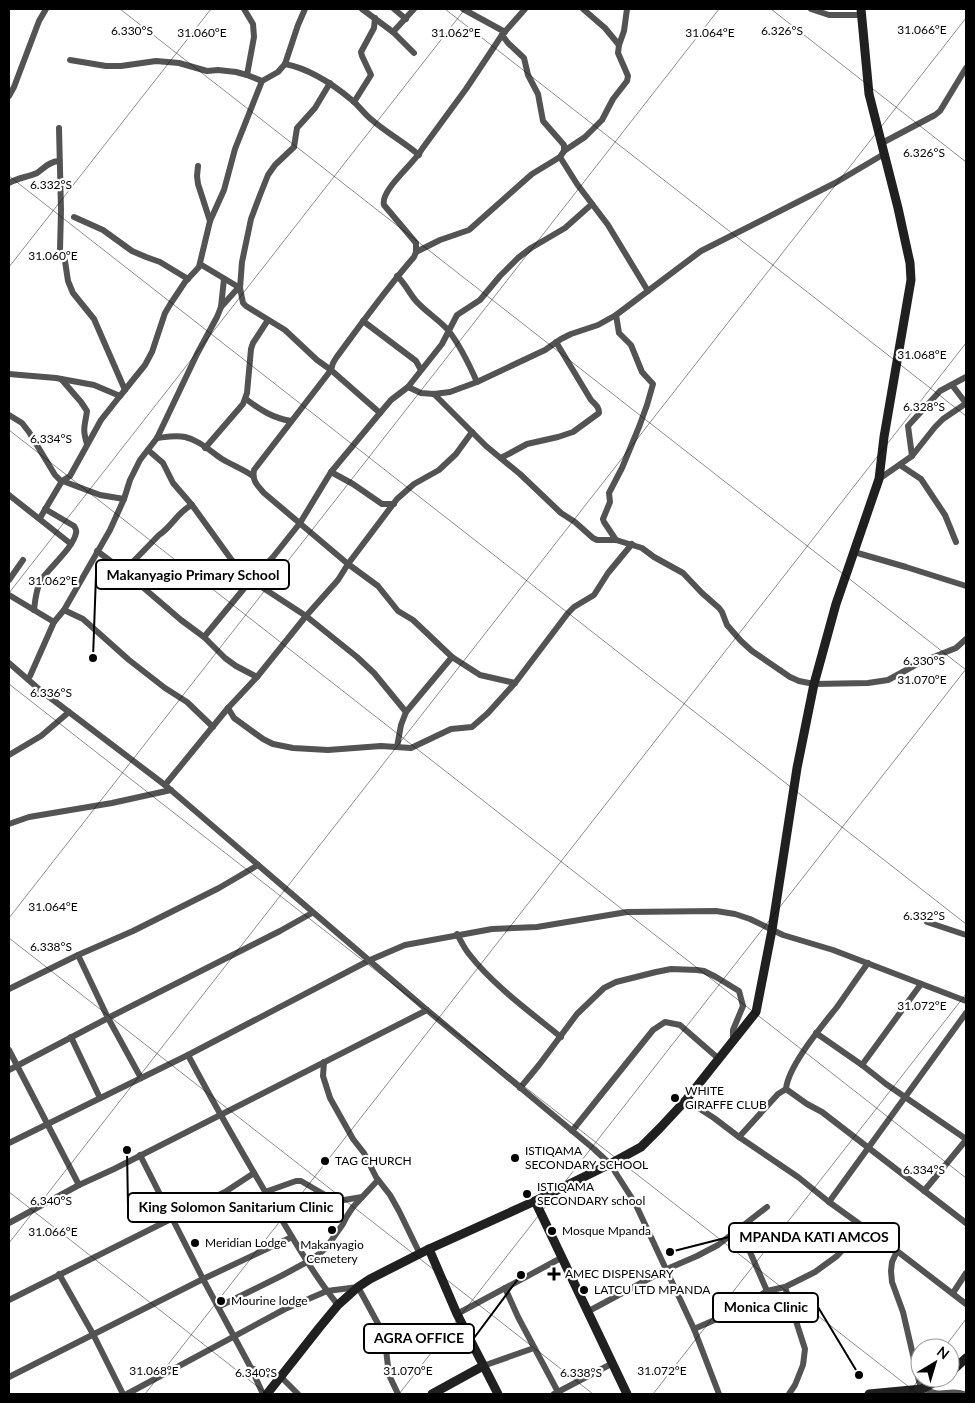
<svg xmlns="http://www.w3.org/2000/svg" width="975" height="1403" font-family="Lato,sans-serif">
<rect width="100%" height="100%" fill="#fff"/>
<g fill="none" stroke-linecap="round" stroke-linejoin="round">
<!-- street -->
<g stroke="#535353" stroke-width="6">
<path d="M244 9 253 24 254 37 247 75"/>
<path d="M362 9 393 32 414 53"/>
<path d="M394 9 406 19"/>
<path d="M463 9 505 32"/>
<path d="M583 9 605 28 619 45"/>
<path d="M811 9 829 15H862"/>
<path d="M393 32 414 9"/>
<path d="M70 60 106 66H121L156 61 179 63 207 71 218 70 236 72 247 75 262 81"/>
<path d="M285 64C311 69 334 85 353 101 360 107 365 115 372 120 387 133 404 142 419 155"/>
<path d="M330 83 315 108 297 128 294 147 275 165 268 175 260 195 251 219 242 262 240 288 243 303 246 306 285 330 317 360 331 370 380 413"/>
<path d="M9 96 14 87 39 21 46 9"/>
<path d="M354 102 371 75 362 56 361 52 374 28 375 18"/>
<path d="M59 128 61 210 60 250 65 261 68 281 73 293 94 319 125 390"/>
<path d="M882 143 935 115 940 111 966 68"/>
<path d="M564 151 585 137 602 120 613 99 627 81 628 76 618 53 619 45 624 31 627 9"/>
<path d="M560 157 577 184 608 225 648 291"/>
<path d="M198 166 197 176 198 184 210 221"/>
<path d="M9 183C17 178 28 177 37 173 44 168 50 161 59 161"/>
<path d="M74 217 103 230 132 251 146 257 160 262 188 279"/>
<path d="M416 252 440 240 469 230 532 174 560 157 564 151V145L543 121 538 94 528 75 524 58 508 43 502 35"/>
<path d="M200 264 240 288"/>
<path d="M397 276C405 283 409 293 416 301 426 312 438 319 448 330 460 345 469 364 477 382"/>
<path d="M221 307 239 287"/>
<path d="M616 315 619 333 631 345 642 372 653 384 647 405 639 427 622 468 609 493 610 502 603 519 604 522 616 540"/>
<path d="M363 321 416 361 421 370"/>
<path d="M9 374 56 378 94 385 120 396 145 365 152 352 165 313 171 303 185 282 199 267 210 221 224 190 235 149 262 81 278 72 285 64 298 25 305 9"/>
<path d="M62 380 81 402 87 411C85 426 82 428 87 444"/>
<path d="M408 387 421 393 434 394 450 392 477 382 545 350 561 339 571 334 598 325 616 315 701 251 835 183 884 154"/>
<path d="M434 394 486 446 520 474 561 513 575 522 593 538 597 540H616L642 548 654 557 683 573 702 593 719 608 722 612 727 625 741 641 752 651 790 677 799 681 814 684 868 683 888 680 921 662 956 648 966 639"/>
<path d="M246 399C260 410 273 418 291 421"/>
<path d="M9 415 22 423 29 432 55 475 60 480 100 495 124 499"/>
<path d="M157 438C166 437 176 435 185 437 199 440 210 451 222 459 232 465 243 469 253 476"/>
<path d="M205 448 243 404 247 393 251 349 253 343 268 320"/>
<path d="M148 450 163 463 173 483 192 505 231 559 251 580 306 616 357 657 374 673 406 712"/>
<path d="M912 456 908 426 940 391 966 377"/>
<path d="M501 458 527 444 558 437 573 432 599 413C599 407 596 405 591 400L556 342"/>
<path d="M900 465 921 479 945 515 956 542"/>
<path d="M331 472 353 484 382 504H394"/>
<path d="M879 479 912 456 935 427 943 419 965 404V402L952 385"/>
<path d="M9 495 71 544"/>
<path d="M40 518 62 481 70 476 101 420 120 396"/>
<path d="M97 551 124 571 181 620 204 637 225 658 236 666 257 677"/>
<path d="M854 552 906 567 966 586"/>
<path d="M124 571 159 535C172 527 178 511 192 505"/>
<path d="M9 580 23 560"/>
<path d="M9 595 54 622"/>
<path d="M34 610C35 601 36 589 41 580 50 567 73 548 76 533 77 530 76 529 74 526L45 509"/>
<path d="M64 610 83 619 129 660 165 688 187 702 213 727"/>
<path d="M204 637 251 580 273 557 300 523 331 472 380 413 391 400 408 387 442 344 457 315 480 300 500 276 518 258 531 248 565 228 592 204"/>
<path d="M9 663 40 690 165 785 427 1010 594 1149 610 1164 635 1203 694 1329 719 1394"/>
<path d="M30 676 54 622 64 610 110 530 124 499 130 480 140 460 157 438 197 354 217 317 221 307 224 279"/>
<path d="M515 683 480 675 452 657 413 620 398 611 378 586 348 564 264 493C257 485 252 481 254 470L331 370 333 363 336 358C361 324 386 289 414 257L416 252V243L384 205C380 190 415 163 422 149L466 89 502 35 525 9"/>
<path d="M228 708 234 718 263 739 273 744 293 748 328 750 381 746 411 748 451 729 472 727 488 713 515 683 568 613 574 607 594 595 608 573 632 544"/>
<path d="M397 747 401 725 406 712 452 657"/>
<path d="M9 755 41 736 69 712"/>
<path d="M165 785 228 708 257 677 306 616 338 580 348 564 397 499 414 484 439 470 456 454 472 432"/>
<path d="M9 824 29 817 112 803 171 790"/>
<path d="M927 922 966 935"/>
<path d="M457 934C461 941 464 948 469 954 493 985 530 1012 561 1037"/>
<path d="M78 955 108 1018 141 1078"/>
<path d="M868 963C857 978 847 993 837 1007 822 1026 788 1066 786 1089L807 1104 822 1112 966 1223"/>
<path d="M921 984 862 1065 886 1084 966 1139"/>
<path d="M9 989 78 955 133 931 219 888 258 865"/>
<path d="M816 1033 862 1065"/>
<path d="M71 1037 100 1098"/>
<path d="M9 1050 79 1185"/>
<path d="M188 1055C215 1106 244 1156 273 1205 294 1240 313 1274 338 1305"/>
<path d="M324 1062 323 1076 330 1098 353 1139 364 1153 376 1177 390 1195 399 1211 420 1254"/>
<path d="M9 1070 108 1018 280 931 312 913"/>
<path d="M520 1088 539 1065 577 1014 604 988 616 982 656 972 671 969 697 970 704 971 716 977 739 991 743 1006 733 1030V1041"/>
<path d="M686 1100 714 1118 739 1137 798 1177 829 1202 897 1251 966 1304"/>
<path d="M572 1131 653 1030 665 1022 680 1025 719 1059"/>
<path d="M739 1137 778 1094 786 1089"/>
<path d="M9 1143 188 1055 370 960 405 945 492 929 537 927 627 912 716 911 735 914 750 919 783 935 833 950 966 1001"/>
<path d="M140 1155 203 1279 251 1368 263 1394"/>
<path d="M924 1191 966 1140"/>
<path d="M265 1192 296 1181H301L332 1199 338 1201 362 1197"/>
<path d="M829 1202 966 1013"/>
<path d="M9 1223 79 1185 114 1169 427 1010"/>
<path d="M740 1229 767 1291"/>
<path d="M897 1251 892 1262 891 1271 892 1282 903 1312 922 1394"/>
<path d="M59 1274 93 1334 123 1394"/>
<path d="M785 1287 805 1349 803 1365 795 1385 789 1394"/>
<path d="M505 1288 518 1317 558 1392"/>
<path d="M953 1293 966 1273"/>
<path d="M9 1300 225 1192 254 1173"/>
<path d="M218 1307 281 1276 307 1262 319 1254 326 1248 343 1224 347 1216 353 1207 378 1180"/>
<path d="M587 1312 667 1269 697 1256 718 1245 767 1207"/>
<path d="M457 1314 561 1258"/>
<path d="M694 1329 735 1311 767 1291 785 1287 815 1272 837 1256 864 1227"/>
<path d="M483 1366 534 1348"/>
<path d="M251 1368 267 1374 281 1377 298 1394"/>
<path d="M9 1377 203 1279 292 1237"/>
<path d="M924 1388C939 1399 949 1389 964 1394"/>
<path d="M127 1394 285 1309 327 1291 358 1287 382 1331 385 1341 389 1375 398 1394"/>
<path d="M554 1394 613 1363"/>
</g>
<!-- secondary -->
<g stroke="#202020" stroke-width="9">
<path d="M535 1201 627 1394"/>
<path d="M429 1249 457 1314 498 1394"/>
<path d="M950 1373 966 1358"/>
<path d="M267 1394 319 1328 338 1305 358 1287 370 1279 429 1249 535 1201 610 1164 641 1147 660 1128 686 1100 756 1012 772 930 797 768 814 684 836 604 879 479 884 437 911 280 910 263 898 208 869 94 861 9"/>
<path d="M432 1394 483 1366"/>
<path d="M869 1394 922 1389 942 1378"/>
</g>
</g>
<!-- ticks -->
<path fill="none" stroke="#000" stroke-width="1" stroke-opacity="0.45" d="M120 9 966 670M445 9 966 416M771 9 966 162M9 176 966 924M9 267 211 9M9 430 966 1178M9 593 465 9M9 684 918 1394M9 918 719 9M9 938 593 1394M9 1192 267 1394M9 1243 966 18M944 1348 966 1319M145 1394 966 343M399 1394 966 669M653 1394 966 994M908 1394 920 1378"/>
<!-- markers -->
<g fill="#000" stroke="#fff" stroke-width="2">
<circle cx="675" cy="1098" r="5"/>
<circle cx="515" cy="1158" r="5"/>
<circle cx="325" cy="1161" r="5"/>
<circle cx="527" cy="1194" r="5"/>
<circle cx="332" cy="1230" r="5"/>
<circle cx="552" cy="1231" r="5"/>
<circle cx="195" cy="1243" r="5"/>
<path d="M551.5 1266.5h5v5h5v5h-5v5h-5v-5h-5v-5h5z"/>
<circle cx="584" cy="1290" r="5"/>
<circle cx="221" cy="1301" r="5"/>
</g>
<g text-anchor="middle" stroke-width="4.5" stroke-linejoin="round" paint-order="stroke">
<!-- poi labels -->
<g font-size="12" fill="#000" stroke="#fff" text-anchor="start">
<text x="685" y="1095">WHITE<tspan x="685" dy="14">GIRAFFE CLUB</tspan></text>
<text x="525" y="1155">ISTIQAMA<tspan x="525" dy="14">SECONDARY SCHOOL</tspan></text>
<text x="335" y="1165">TAG CHURCH</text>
<text x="537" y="1191">ISTIQAMA<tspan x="537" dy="14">SECONDARY school</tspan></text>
<text x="562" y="1235">Mosque Mpanda</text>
<text x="205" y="1247">Meridian Lodge</text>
<text x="332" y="1249" text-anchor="middle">Makanyagio<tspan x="332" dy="14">Cemetery</tspan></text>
<text x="565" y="1278">AMEC DISPENSARY</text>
<text x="594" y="1294">LATCU LTD MPANDA</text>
<text x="231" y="1305">Mourine lodge</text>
</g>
</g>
<g font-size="12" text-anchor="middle" fill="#000" stroke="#fff" stroke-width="4.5" stroke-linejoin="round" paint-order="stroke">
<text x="922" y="34">31.066°E</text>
<text x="132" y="35">6.330°S</text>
<text x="782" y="35">6.326°S</text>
<text x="710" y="37">31.064°E</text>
<text x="202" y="37">31.060°E</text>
<text x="456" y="37">31.062°E</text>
<text x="924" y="157">6.326°S</text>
<text x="51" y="189">6.332°S</text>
<text x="53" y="260">31.060°E</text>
<text x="922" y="359">31.068°E</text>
<text x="924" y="411">6.328°S</text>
<text x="51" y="443">6.334°S</text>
<text x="53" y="585">31.062°E</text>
<text x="924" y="665">6.330°S</text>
<text x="922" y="684">31.070°E</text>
<text x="51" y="697">6.336°S</text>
<text x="53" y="911">31.064°E</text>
<text x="924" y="920">6.332°S</text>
<text x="51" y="951">6.338°S</text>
<text x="922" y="1010">31.072°E</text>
<text x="924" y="1174">6.334°S</text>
<text x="51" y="1205">6.340°S</text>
<text x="53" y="1236">31.066°E</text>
<text x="154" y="1375">31.068°E</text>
<text x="408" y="1375">31.070°E</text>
<text x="662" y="1375">31.072°E</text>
<text x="256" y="1377">6.340°S</text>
<text x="581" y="1377">6.338°S</text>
</g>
<!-- callouts -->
<path fill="none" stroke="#000" stroke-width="2" d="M93 658L96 575M127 1150L128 1207M670 1252L729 1237M859 1375L818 1307M521 1275L474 1338"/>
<g fill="#000" stroke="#fff" stroke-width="2">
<circle cx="93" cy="658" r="5"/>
<circle cx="127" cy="1150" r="5"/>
<circle cx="670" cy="1252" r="5"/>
<circle cx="859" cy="1375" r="5"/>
<circle cx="521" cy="1275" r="5"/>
</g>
<g fill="#fff" stroke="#000" stroke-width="2">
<rect x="96" y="560" width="193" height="29" rx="5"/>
<rect x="128" y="1193" width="215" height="29" rx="5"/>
<rect x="729" y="1223" width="170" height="29" rx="5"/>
<rect x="713" y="1293" width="105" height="29" rx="5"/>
<rect x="364" y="1324" width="110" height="29" rx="5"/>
</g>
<g font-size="14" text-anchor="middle" font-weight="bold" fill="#000">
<text x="193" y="580">Makanyagio Primary School</text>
<text x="236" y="1212">King Solomon Sanitarium Clinic</text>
<text x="814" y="1242">MPANDA KATI AMCOS</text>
<text x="766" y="1312">Monica Clinic</text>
<text x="419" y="1343">AGRA OFFICE</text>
</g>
<!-- border -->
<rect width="975" height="1403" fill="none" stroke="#000000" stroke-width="20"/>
<!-- north arrow -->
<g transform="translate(935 1363) rotate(38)"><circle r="24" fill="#ffffff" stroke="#999999"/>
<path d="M0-4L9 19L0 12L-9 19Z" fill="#000000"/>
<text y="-8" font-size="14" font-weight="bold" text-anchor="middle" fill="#000000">N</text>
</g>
</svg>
